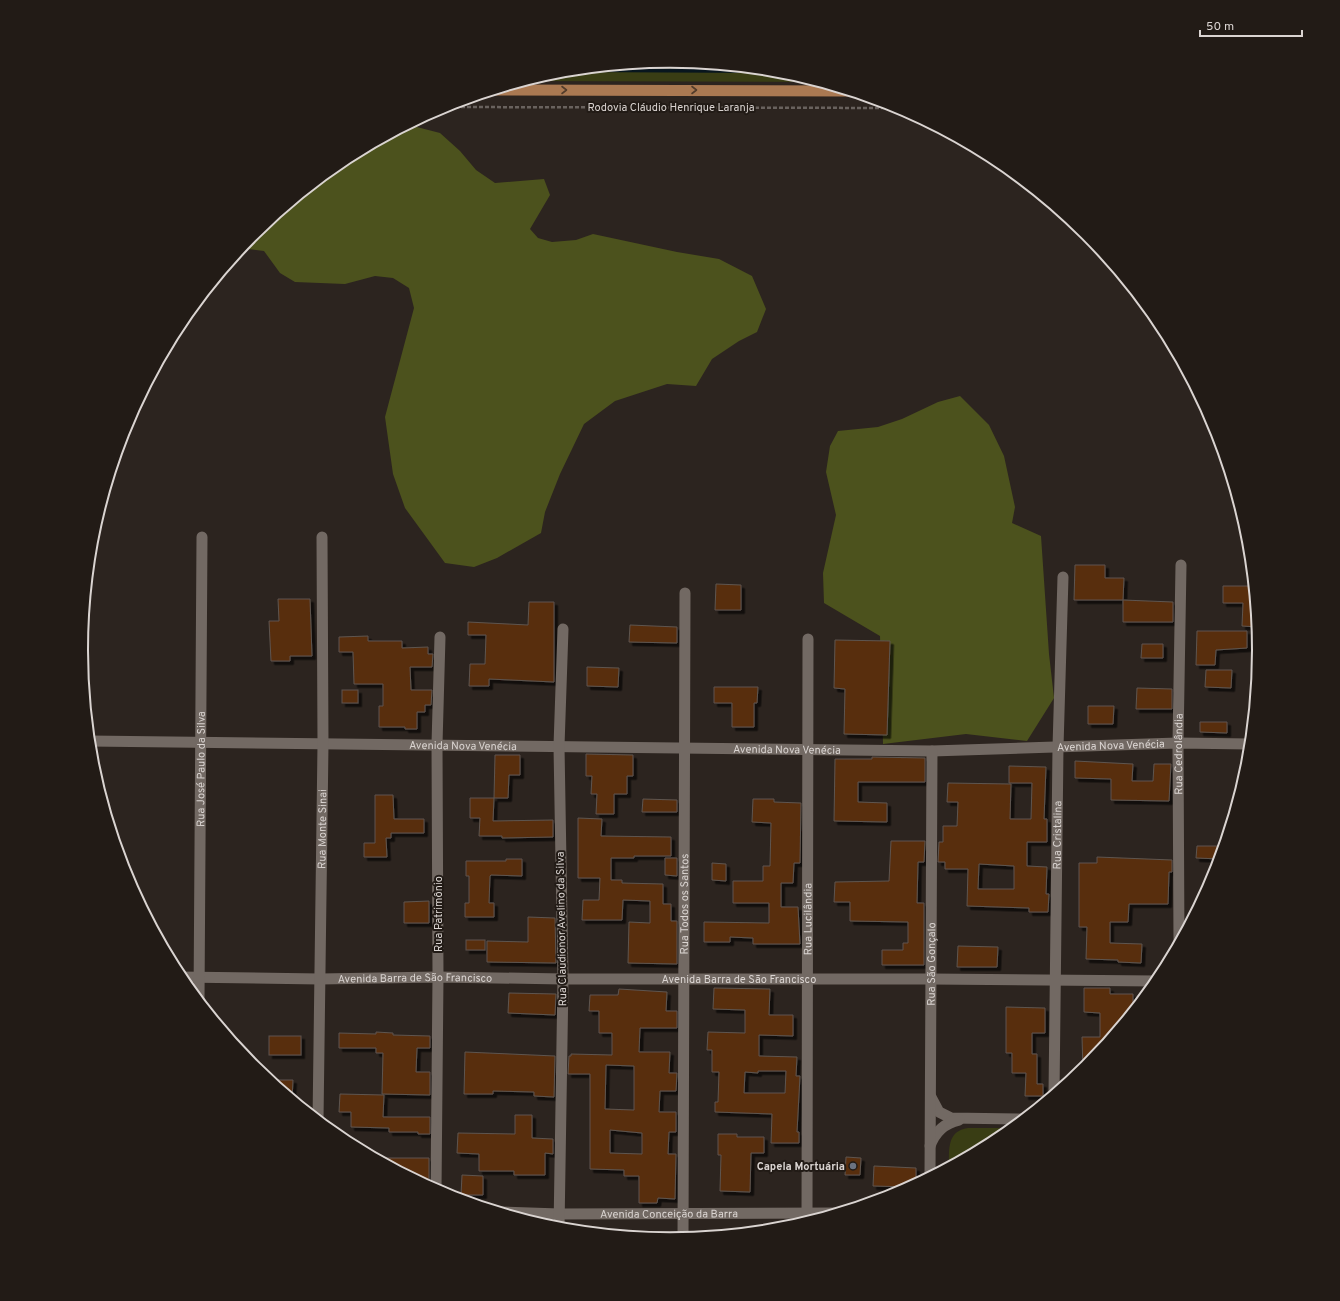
<svg xmlns="http://www.w3.org/2000/svg" width="1340" height="1301" font-family="Overpass,sans-serif">
<defs>
<filter id="shadow"><feDropShadow dx="3.5" dy="3.5" stdDeviation="0" flood-color="#0009"/></filter>
</defs>
<rect width="100%" height="100%" fill="#2c241f"/>
<!-- green -->
<g fill="#393d14">
<path d="M670 61 785 72 817 82 526 81 555 72Z"/>
<path d="M968 1128H1013L997 1141 949 1167C949 1149 947 1131 968 1128Z"/>
</g>
<!-- forest -->
<g fill="#4c521d">
<path d="M409 125 440 133 460 151 476 170 495 183 544 179 550 195 530 229 538 238 552 242 576 240 593 234 677 252 719 259 752 276 766 309 757 332 739 341 712 359 696 386 667 384 615 401 584 424 560 474 545 512 541 533 497 558 474 567 445 563 405 508 393 474 385 417 414 308 409 288 393 278 375 276 345 284 295 282 280 273 264 251 241 248 253 233 343 160Z"/>
<path d="M960 396 989 425 1004 456 1015 507 1012 523 1041 536 1049 654 1054 698 1027 741 966 734 883 744 880 636 824 603 823 573 836 515 826 472 830 446 838 431 878 427 902 419 938 402Z"/>
</g>
<g fill="none" stroke-linecap="round" stroke-linejoin="round">
<!-- stream -->
<path stroke="#08161e" stroke-width="4" d="M574 70 770 71"/>
</g>
<!-- building -->
<g fill="#592e0f" stroke="#5e554f" fill-rule="evenodd" filter="url(#shadow)">
<path d="M1075 565H1105V578H1124L1123 600H1074Z"/>
<path d="M716 584 741 585V610H715Z"/>
<path d="M1223 586H1253L1257 627 1242 626 1243 603H1223Z"/>
<path d="M278 599H310L312 656H290V661H271L269 621H279Z"/>
<path d="M1123 600 1173 602V622H1123Z"/>
<path d="M529 602H554V682L489 679V686H469L470 664H485L486 635H468V622L528 625Z"/>
<path d="M630 625 677 627V643L629 642Z"/>
<path d="M1197 631H1247V648L1216 650 1215 665H1196Z"/>
<path d="M368 636V641H402V648L428 647V654H433L432 667H410L411 690H432L431 705H425V712H417V729H405V727H379V706H383V684H354L353 652H339V637Z"/>
<path d="M835 640 890 641 887 735 844 734 845 689 834 688Z"/>
<path d="M1142 644H1163V658H1141Z"/>
<path d="M587 667 619 668 618 687 587 686Z"/>
<path d="M1206 670H1232L1231 688 1205 687Z"/>
<path d="M714 687H758L757 703H754V727H732V703H714Z"/>
<path d="M1137 688 1172 689V709H1136Z"/>
<rect x="342" y="690" width="16" height="13"/>
<path d="M1088 706H1114L1113 724H1088Z"/>
<path d="M1200 722H1227V733L1200 732Z"/>
<path d="M586 754 633 755V776H627V794H614V814H596L597 794H591L592 776H586Z"/>
<path d="M495 755H520V775H509L508 798H494Z"/>
<path d="M872 757 925 758V782H858V802L887 803V822L834 821 835 759H872Z"/>
<path d="M1075 761 1133 764 1132 781H1153L1154 764H1171L1169 801 1111 800V779L1075 778Z"/>
<path d="M1009 766 1046 767 1044 819H1047V842H1027V866L1047 867 1046 894H1049L1048 912H1029V908L967 906 968 869H945V862H938L939 842H943V826H957L958 802H947L948 783 1011 784 1010 819H1031L1032 783H1009ZM979 864 1014 866V889H978Z"/>
<path d="M375 795H393L394 819H424V833H391V838H386L387 857H364V843H375Z"/>
<path d="M470 798H494L493 821 553 820V837L502 838V836H479L480 818H470Z"/>
<path d="M643 799 677 800V812H642Z"/>
<path d="M753 799H774V802L801 803 800 863H794L793 883H781V907H798L800 944H753V938L730 937V942H704V922L769 923V903H733V881H763V866H770L771 823 752 822Z"/>
<path d="M578 818 602 819 601 836 671 837V856H634V858H611V880H622V883L663 884V904H671V921H677V964L628 963 629 922 650 923V901L623 900 622 920H582L583 900H599L600 878H578Z"/>
<path d="M891 841H925L924 862H918L917 903H924V965H882V950H903V943H908V922L850 921V902H834L835 882 889 881Z"/>
<path d="M1197 846H1224L1220 859 1196 858Z"/>
<path d="M1097 857 1172 860V872H1169L1168 904H1129L1128 922H1110V943L1142 944 1141 963 1118 962V960L1086 959 1087 927H1079V863H1097Z"/>
<path d="M665 858H677V876L665 875Z"/>
<path d="M506 859H522V876L491 875 490 876 489 903H494V917H465V903H469V876H466V861H506Z"/>
<path d="M712 863 726 864V881L712 880Z"/>
<path d="M429 901V923H404V902Z"/>
<path d="M528 917 555 918 556 963 487 962V941L528 942Z"/>
<rect x="466" y="940" width="19" height="10"/>
<path d="M958 946 998 947 997 967H957Z"/>
<path d="M714 988 770 989 769 1015H793V1036L759 1035V1056L797 1057 796 1076H800L797 1132H799V1143H771L772 1114 715 1112V1102H718L719 1072H712V1050H707L708 1032 745 1033V1010L713 1009ZM758 1071H786L785 1093H744L745 1072 758 1073Z"/>
<path d="M1084 988H1110V994H1133V1011L1083 1070 1082 1037H1100V1013L1084 1012Z"/>
<path d="M619 989 667 992 666 1011H677V1028H640L639 1052H670L669 1073H677L676 1091H660L659 1112H676V1132H669L668 1154H676L675 1199 658 1198 657 1203H639V1176H624V1170L590 1169V1074H568L569 1056H571V1054L612 1055V1033H599V1011H589L590 995H618ZM606 1065 634 1066V1110L605 1109ZM610 1130 642 1133V1154L610 1153Z"/>
<path d="M509 993 556 994 555 1015 508 1013Z"/>
<path d="M1006 1007 1045 1008V1033H1032V1054H1037V1084H1043V1096H1025L1026 1073H1012V1053H1006Z"/>
<path d="M376 1032 393 1033V1035L430 1036V1048H417L416 1072H430V1095L382 1094 383 1053H376V1048H339V1033L376 1034Z"/>
<rect x="269" y="1036" width="32" height="19"/>
<path d="M465 1052 555 1056 554 1097 534 1096V1092L493 1091V1094H464Z"/>
<path d="M268 1080H293L292 1100Z"/>
<path d="M340 1094 384 1095 383 1117H430V1134H418V1132H389V1128L351 1127V1112H339Z"/>
<path d="M515 1115H532V1138L553 1139V1154L545 1153V1175H514V1171H479V1154L457 1153 458 1133 515 1134Z"/>
<path d="M718 1134H737V1137H764V1153H751L750 1192 720 1191 721 1155H718Z"/>
<path d="M846 1157 861 1158 860 1175H845Z"/>
<path d="M374 1158H429V1187L422 1183Z"/>
<path d="M874 1166 916 1168V1184L910 1187 873 1186Z"/>
<path d="M462 1175 483 1176V1195H461Z"/>
</g>
<g fill="none" stroke-linecap="round" stroke-linejoin="round">
<!-- path -->
<path stroke="#69625e" stroke-width="2.5" stroke-dasharray="4 2" stroke-linecap="butt" d="M443 107 900 108"/>
<!-- minor -->
<g stroke="#726963" stroke-width="11">
<path id="s1" d="M89 741 932 751 1178 743 1250 744"/>
<path id="s2" d="M1179 943 1178 743 1181 565"/>
<path id="s3" d="M179 977 320 979 438 977 563 979H931L1157 981"/>
<path id="s4" d="M199 1002 202 537"/>
<path id="s5" d="M1054 1094 1058 747 1063 577"/>
<path d="M931 1097 939 1112 951 1118 1024 1119"/>
<path id="s6" d="M318 1121 323 744 322 537"/>
<path d="M930 1146C935 1132 945 1123 959 1120"/>
<path id="s7" d="M930 1177 932 751"/>
<path d="M436 1191 438 977 437 744 440 637"/>
<path id="s8" d="M501 1212 559 1214 838 1213"/>
<path id="s9" d="M807 1222 808 639"/>
<path d="M559 1229 563 979 559 746 563 629"/>
<path id="s10" d="M683 1239 685 593"/>
</g>
<!-- primary -->
<path stroke="#aa7952" stroke-width="11" d="M497 90 846 91"/>
</g>
<!-- one-way arrows -->
<defs><path id="oneway-chevron" d="M-2-3.5L2.5 0L-2 3.5" fill="none" stroke-width="1.6" stroke-linecap="round" stroke-linejoin="round"/></defs>
<g stroke="#523c2b">
<use href="#oneway-chevron" transform="translate(564 90)"/>
<use href="#oneway-chevron" transform="translate(694 90)"/>
</g>
<!-- markers -->
<circle fill="#6b7280" stroke="#221b16" stroke-width="1.5" cx="853" cy="1166" r="4"/>
<g text-anchor="middle" stroke-width="4" stroke-linejoin="round" paint-order="stroke">
<!-- street labels -->
<g font-size="11" fill="#dad4d1" stroke="#221b16">
<text x="671" y="111">Rodovia Cláudio Henrique Laranja</text>
<text dy="4" stroke="none"><textPath href="#s1" startOffset="374">Avenida Nova Venécia</textPath></text>
<text dy="4" stroke="none"><textPath href="#s1" startOffset="1022">Avenida Nova Venécia</textPath></text>
<text dy="4" stroke="none"><textPath href="#s1" startOffset="698">Avenida Nova Venécia</textPath></text>
<text dy="4" stroke="none"><textPath href="#s2" startOffset="189">Rua Cedrolândia</textPath></text>
<text dy="4" stroke="none"><textPath href="#s4" startOffset="233">Rua José Paulo da Silva</textPath></text>
<text dy="4" stroke="none"><textPath href="#s6" startOffset="292">Rua Monte Sinai</textPath></text>
<text dy="4" stroke="none"><textPath href="#s5" startOffset="259">Rua Cristalina</textPath></text>
<text dy="4" stroke="none"><textPath href="#s10" startOffset="335">Rua Todos os Santos</textPath></text>
<text transform="translate(438 914) rotate(-90)" y="4">Rua Patrimônio</text>
<text dy="4" stroke="none"><textPath href="#s9" startOffset="303">Rua Lucilândia</textPath></text>
<text transform="translate(561 929) rotate(-91)" y="4">Rua Claudionor Avelino da Silva</text>
<text dy="4" stroke="none"><textPath href="#s7" startOffset="213">Rua São Gonçalo</textPath></text>
<text dy="4" stroke="none"><textPath href="#s3" startOffset="236">Avenida Barra de São Francisco</textPath></text>
<text dy="4" stroke="none"><textPath href="#s3" startOffset="560">Avenida Barra de São Francisco</textPath></text>
<text dy="4" stroke="none"><textPath href="#s8" startOffset="168">Avenida Conceição da Barra</textPath></text>
</g>
<!-- poi labels -->
<g font-size="11" font-weight="bold" fill="#dad4d1" stroke="#221b16" text-anchor="end">
<text x="845" y="1170">Capela Mortuária</text>
</g>
</g>
<!-- crop -->
<path d="M0 0H1340V1301H0ZM88 650a582 582 0 1 1 1164 0a582 582 0 1 1-1164 0Z" fill="#221b16" fill-rule="evenodd"/>
<path fill="none" stroke="#dad4d1" stroke-width="2" d="M88 650a582 582 0 1 1 1164 0a582 582 0 1 1-1164 0Z"/>
<!-- scale -->
<path d="M1200 30v6h102v-6" fill="none" stroke="#dad4d1" stroke-width="2"/>
<text x="1206" y="30" font-size="12" fill="#dad4d1" stroke="#221b16" stroke-width="3" paint-order="stroke">50 m</text>
</svg>
